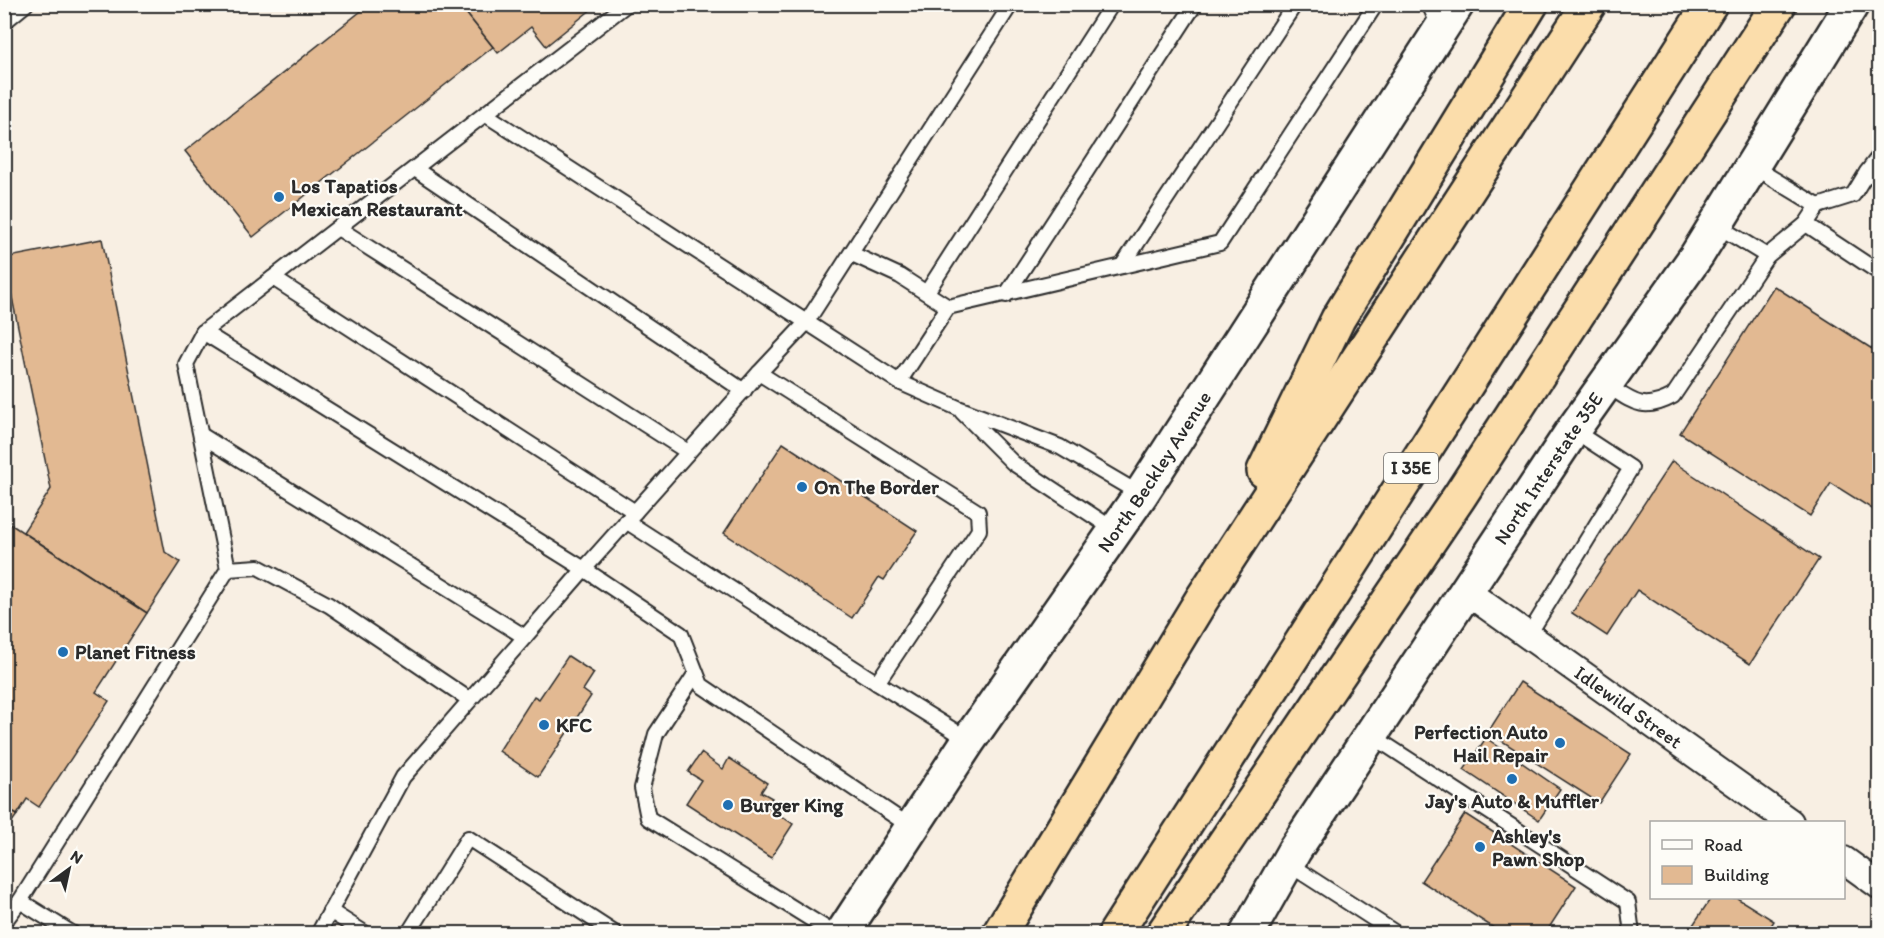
<svg xmlns="http://www.w3.org/2000/svg" width="1884" height="938" font-family="Itim,sans-serif">
<rect width="100%" height="100%" fill="#f8efe3"/>
<filter id="ink" filterUnits="userSpaceOnUse"><feTurbulence type="fractalNoise" baseFrequency=".0167" numOctaves="2"/><feDisplacementMap in="SourceGraphic" scale="12" xChannelSelector="R" yChannelSelector="G"/><feConvolveMatrix kernelMatrix="1 2 1 2 8 2 1 2 1" color-interpolation-filters="sRGB"/></filter>
<g filter="url(#ink)">
<!-- building -->
<g fill="#e2b992" stroke="#2b2b2b" stroke-width="1.5">
<path d="M370 4H459L493 47 253 237 185 151Z"/>
<path d="M459 4H598L546 46 531 27 498 53Z"/>
<path d="M102 239 165 552 180 562 147 613 23 532 51 489 4 258Z"/>
<path d="M1774 286 1880 354V508L1877 512 1831 483 1810 516 1680 433Z"/>
<path d="M783 443 917 531 884 580 879 577 852 618 724 533Z"/>
<path d="M1672 461 1819 559 1750 664 1637 590 1607 636 1572 613Z"/>
<path d="M4 520 147 613 96 692 109 701 39 807 27 799 17 815 4 807Z"/>
<path d="M568 656 594 673 583 690 591 696 538 777 499 751 534 696 539 699Z"/>
<path d="M1520 682 1631 754 1599 803 1488 732Z"/>
<path d="M1486 738 1560 789 1539 820 1464 770Z"/>
<path d="M701 753 723 769 729 758 767 783 761 792 772 798 766 806 793 824 771 858 686 803 701 780 688 772Z"/>
<path d="M4 807 17 815 4 833Z"/>
<path d="M1465 814 1576 886 1545 934H1503L1421 881Z"/>
<path d="M1711 898H1737L1774 921 1766 934H1687Z"/>
</g>
<g fill="none" stroke-linecap="round" stroke-linejoin="round">
<!-- service casing -->
<g stroke="#2b2b2b" stroke-width="18">
<g id="service">
<path d="M1429 4 1440 28"/>
<path d="M4 22 26 4"/>
<path d="M485 114 899 382 958 408 1060 447 1140 494"/>
<path d="M1752 166 1818 206 1853 195 1867 172 1880 180"/>
<path d="M415 169 744 391"/>
<path d="M1867 172 1880 155"/>
<path d="M1806 224 1880 273"/>
<path d="M1716 225 1767 256"/>
<path d="M338 228 688 452"/>
<path d="M852 254 900 276 948 307"/>
<path d="M1122 266 1295 4"/>
<path d="M273 278 635 512"/>
<path d="M927 292 1112 4"/>
<path d="M1006 295 1195 4"/>
<path d="M203 332 584 569 759 373 978 512 979 530 877 683 626 521"/>
<path d="M759 373 806 323 1011 4"/>
<path d="M899 382 948 307 1220 243 1374 7 1370 4"/>
<path d="M1605 384C1632 401 1642 413 1673 396L1767 256 1806 224 1818 206"/>
<path d="M962 412 1013 463 1116 531"/>
<path d="M201 435 525 637"/>
<path d="M228 569 258 567 329 605 470 700"/>
<path d="M1528 636 1631 468 1573 430"/>
<path d="M696 673 656 734 642 788 648 818 835 934"/>
<path d="M877 683 969 740"/>
<path d="M1371 735 1628 902 1632 934"/>
<path d="M1287 863 1397 934"/>
<path d="M20 901 73 934"/>
<path d="M330 911 366 934"/>
<path d="M4 922 20 901 228 569 186 364 203 332 627 4"/>
<path d="M318 934 403 777 584 569 681 634 701 685 911 827"/>
<path d="M408 934 468 838 616 934"/>
</g>
</g>
<!-- minor casing -->
<g stroke="#2b2b2b" stroke-width="30">
<g id="minor">
<path id="s1" d="M1467 592 1790 822"/>
<path d="M1844 860 1880 886"/>
</g>
</g>
<!-- secondary casing -->
<g stroke="#2b2b2b" stroke-width="38">
<g id="secondary">
<path id="s2" d="M842 934 969 740 1141 494 1457 4"/>
<path id="s3" d="M1247 934 1294 851 1573 430 1697 255 1852 4"/>
</g>
</g>
<!-- motorway casing -->
<g stroke="#2b2b2b" stroke-width="38">
<g id="motorway">
<path d="M1264 471 1338 319 1531 4"/>
<path d="M999 934 1202 599 1589 4"/>
<path d="M1115 934 1710 4"/>
<path d="M1163 934 1459 497 1779 4"/>
</g>
</g>
<!-- service -->
<use href="#service" stroke="#fdfcf7" stroke-width="14"/>
<!-- minor -->
<use href="#minor" stroke="#fdfcf7" stroke-width="26"/>
<!-- secondary -->
<use href="#secondary" stroke="#fdfcf7" stroke-width="33"/>
<!-- motorway -->
<use href="#motorway" stroke="#fbddab" stroke-width="33"/>
</g>
</g>
<!-- markers -->
<g fill="#1f6fb2" stroke="#fdfcf7" stroke-width="2">
<circle cx="279" cy="197" r="6"/>
<circle cx="802" cy="487" r="6"/>
<circle cx="63" cy="652" r="6"/>
<circle cx="544" cy="725" r="6"/>
<circle cx="1560" cy="743" r="6"/>
<circle cx="1512" cy="779" r="6"/>
<circle cx="728" cy="805" r="6"/>
<circle cx="1480" cy="847" r="6"/>
</g>
<g text-anchor="middle" stroke-width="4.5" stroke-linejoin="round" paint-order="stroke">
<!-- shield labels -->
<rect fill="#fdfcf7" stroke="#6a6a68" stroke-width="1.5" x="1384" y="453" width="54" height="30" rx="4.5"/>
<g font-size="18" font-weight="bold" fill="#2b2b2b">
<text x="1411" y="474">I 35E</text>
</g>
<!-- poi labels -->
<g font-size="20" font-weight="bold" fill="#2b2b2b" stroke="#fdfcf7" text-anchor="start">
<text x="291" y="193">Los Tapatios<tspan x="291" dy="23">Mexican Restaurant</tspan></text>
<text x="814" y="494">On The Border</text>
<text x="75" y="659">Planet Fitness</text>
<text x="556" y="732">KFC</text>
<text x="1548" y="739" text-anchor="end">Perfection Auto<tspan x="1548" dy="23">Hail Repair</tspan></text>
<text x="1512" y="808" text-anchor="middle">Jay's Auto &amp; Muffler</text>
<text x="740" y="812">Burger King</text>
<text x="1492" y="843">Ashley's<tspan x="1492" dy="23">Pawn Shop</tspan></text>
</g>
<!-- street labels -->
<g font-size="20" fill="#2b2b2b" stroke="#fdfcf7">
<text dy="7" stroke="none"><textPath href="#s3" startOffset="555">North Interstate 35E</textPath></text>
<text dy="7" stroke="none"><textPath href="#s2" startOffset="558">North Beckley Avenue</textPath></text>
<text dy="7" stroke="none"><textPath href="#s1" startOffset="198">Idlewild Street</textPath></text>
</g>
</g>
<!-- margin -->
<rect width="1884" height="938" fill="none" stroke="#fdfcf7" stroke-width="24"/>
<rect x="12" y="12" width="1860" height="914" fill="none" stroke="#2b2b2b" stroke-width="2" filter="url(#ink)"/>
<!-- legend -->
<rect x="1650" y="821" width="195" height="78" fill="#fdfcf7" stroke="#a9a8a5" stroke-width="1.5"/>
<rect x="1662" y="840" width="30" height="9" fill="#fdfcf7" stroke="#a9a8a5" stroke-width="1.5"/>
<text x="1704" y="851" font-size="18" fill="#2b2b2b">Road</text>
<rect x="1662" y="866" width="30" height="18" fill="#e2b992" stroke="#a9a8a5" stroke-width="1.5"/>
<text x="1704" y="881" font-size="18" fill="#2b2b2b">Building</text>
<!-- north arrow -->
<g transform="translate(69 869) rotate(33)" stroke="#fdfcf7" stroke-width="4.5" paint-order="stroke">
<path d="M0-4.5L10 22L0 15L-10 22Z" fill="#2b2b2b"/>
<text y="-9" font-size="16" font-weight="bold" text-anchor="middle" fill="#2b2b2b">N</text>
</g>
</svg>
